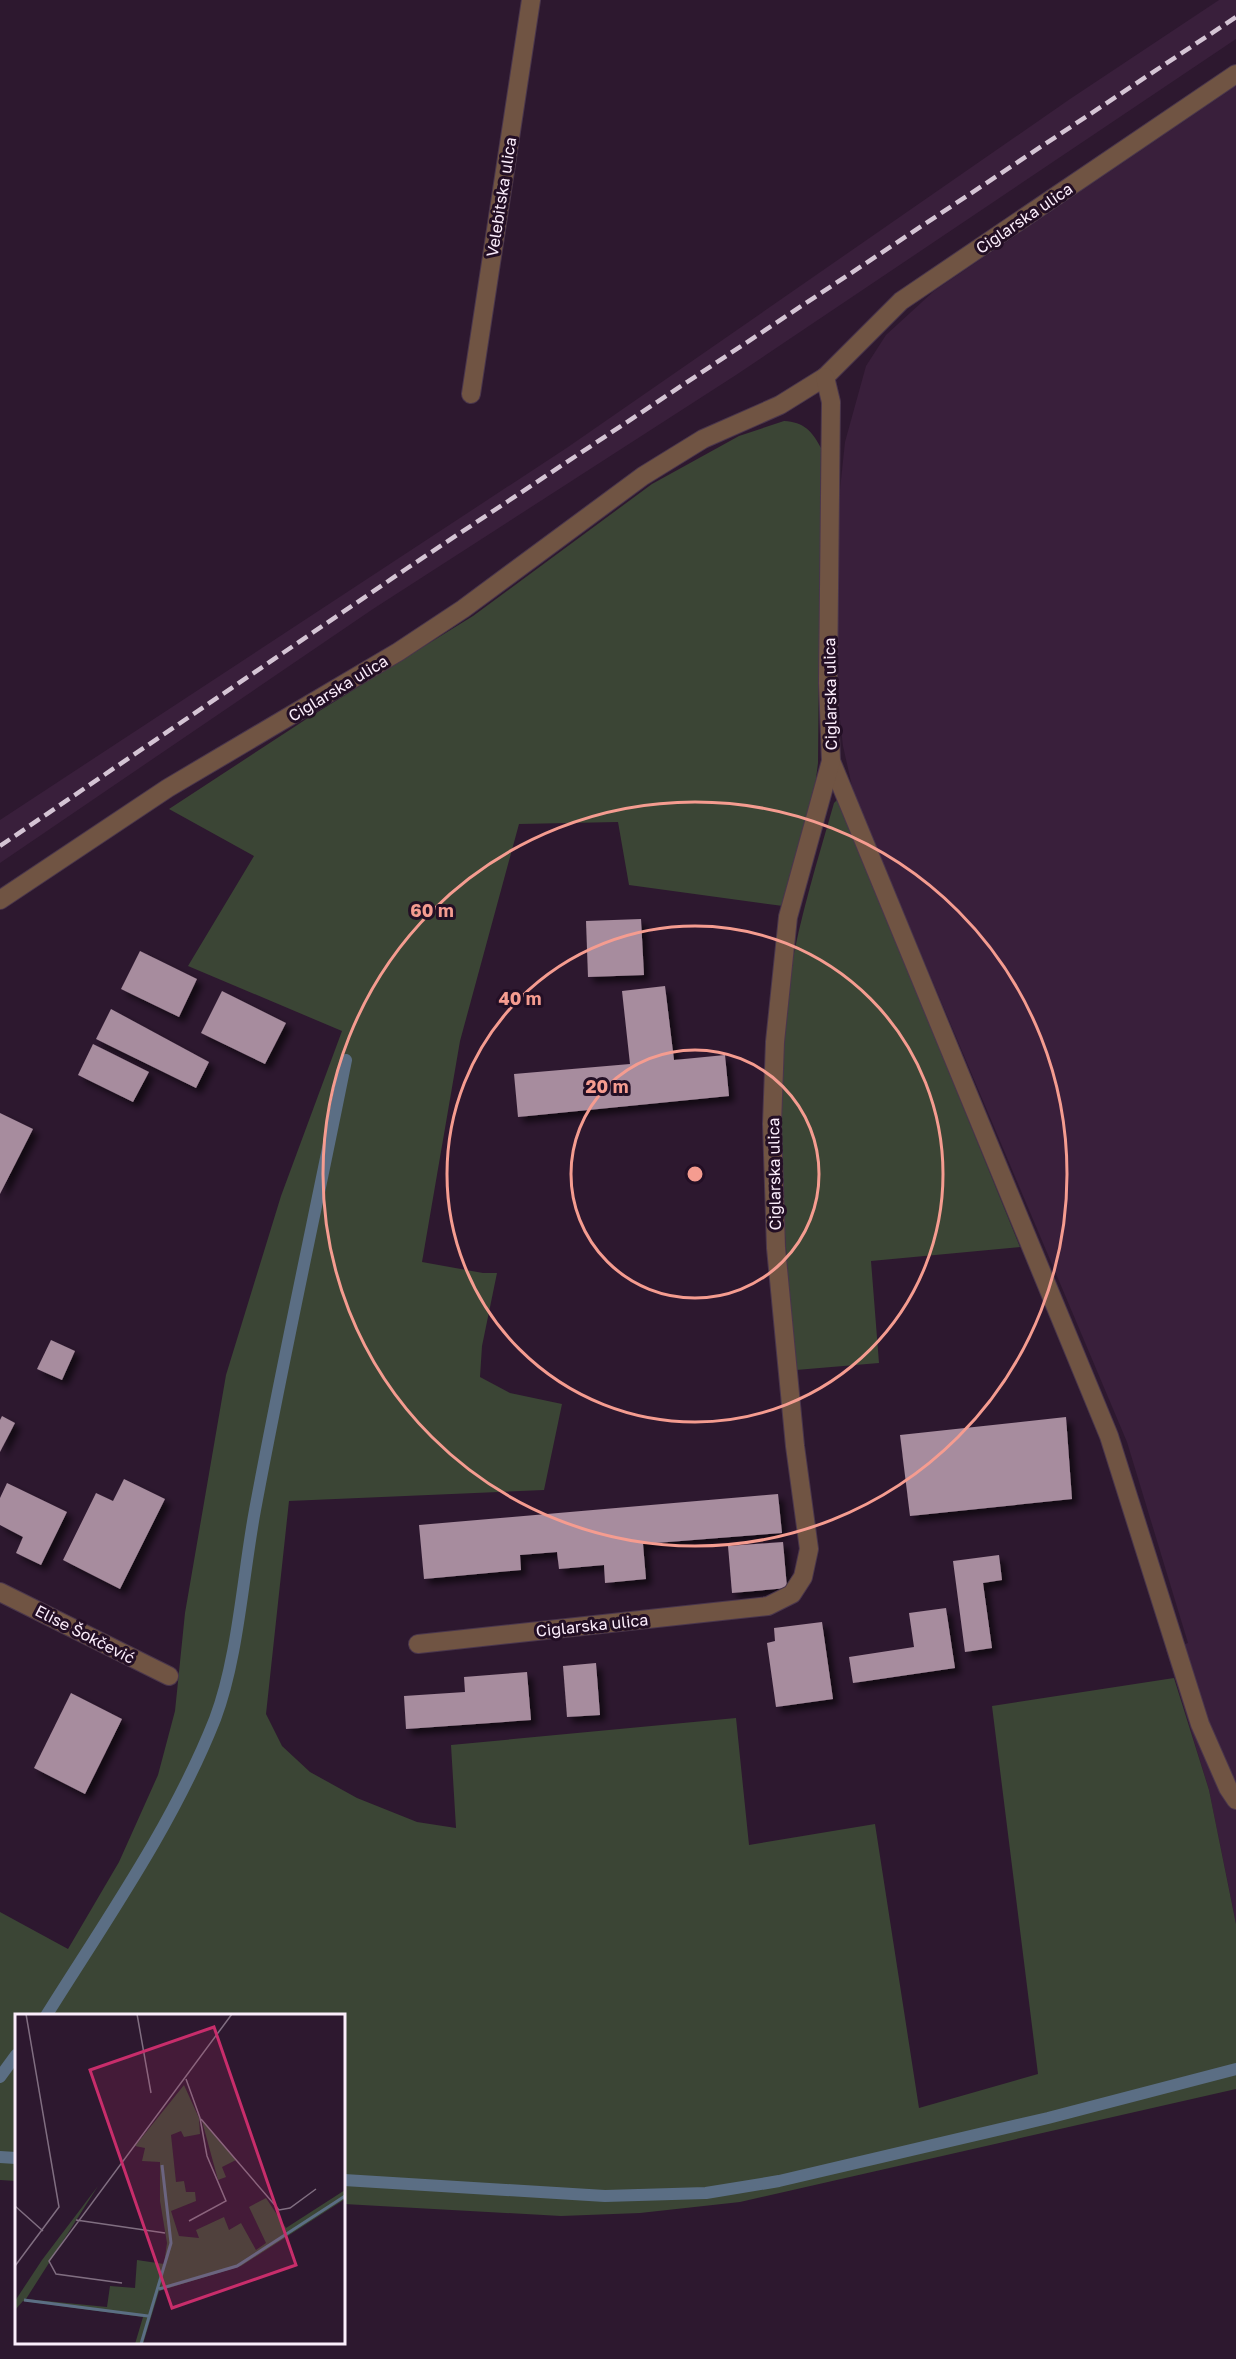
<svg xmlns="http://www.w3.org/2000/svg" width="1236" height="2359" font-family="'Golos Text',sans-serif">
<defs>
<filter id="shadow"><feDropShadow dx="5.5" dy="5.5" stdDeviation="3" flood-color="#0009"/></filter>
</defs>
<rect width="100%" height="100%" fill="#2d182f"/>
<!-- built -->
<g fill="#391f3b">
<path d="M1219 0H1236V39L736 375 373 609 0 863V820L568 447 1070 99Z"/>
<path d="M1236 86V1924L1209 1790 1166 1650 1188 1643 1127 1442 854 795 843 746 836 685 839 499 845 442 866 366 886 335 934 291Z"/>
</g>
<!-- green -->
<g fill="#3b4535">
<path d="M784 421C804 422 812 431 821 448L818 763 813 802 783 906 629 885 618 822 519 824 460 1041 422 1262 483 1273H497L482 1346 480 1377 510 1393 562 1404 544 1490 289 1501 266 1714 282 1746 310 1772 357 1798 417 1822 456 1828 451 1745 736 1718 749 1845 875 1824 919 2108 1038 2074 992 1706 1174 1678 1209 1790 1236 1924V2089L740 2202 640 2213 561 2216 344 2204V2016H16V2181L0 2180V1912L68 1949 119 1862 158 1775 175 1711 185 1613 226 1375 281 1196 342 1031 188 966 254 856 169 809 308 718 473 616 652 484 739 436Z"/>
<path d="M838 799 1020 1247 871 1261 879 1363 796 1370C787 1273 779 1177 782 1079 783 1044 784 1009 790 975 800 916 818 859 834 803Z"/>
</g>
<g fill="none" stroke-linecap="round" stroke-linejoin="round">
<!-- stream -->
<g stroke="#5b6e84" stroke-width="12">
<path d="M46 2016C106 1920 173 1825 215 1719 238 1659 243 1574 255 1510 283 1359 316 1210 346 1060"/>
<path d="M0 2077 16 2055"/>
<path d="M0 2157 16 2158"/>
<path d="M344 2180 605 2196 706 2193 779 2181 1048 2118 1236 2069"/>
</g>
</g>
<!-- building -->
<g fill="#a78c9e" filter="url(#shadow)">
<path d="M641 919 644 975 588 977 586 921Z"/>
<path d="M140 951 197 979 179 1017 121 989Z"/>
<path d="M665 986 674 1060 725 1055 729 1096 518 1117 514 1074 630 1064 622 991Z"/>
<path d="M222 991 286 1023 265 1064 201 1033Z"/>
<path d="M111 1009 209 1062 196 1088 96 1039Z"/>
<path d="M93 1044 149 1072 133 1102 78 1075Z"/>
<path d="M0 1113 33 1129 0 1194Z"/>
<path d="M51 1340 75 1351 62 1380 37 1369Z"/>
<path d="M2 1416 15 1423 0 1452V1420Z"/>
<path d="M1066 1417 1072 1499 910 1516 900 1435Z"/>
<path d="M124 1479 165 1499 120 1589 63 1560 96 1493 113 1501Z"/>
<path d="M7 1483 67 1512 41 1565 16 1553 23 1537 0 1525V1498Z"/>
<path d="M778 1494 782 1533 643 1544 646 1579 605 1583 604 1565 559 1569 557 1552 520 1555 521 1570 424 1579 419 1525Z"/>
<path d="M783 1542 787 1588 732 1593 728 1546Z"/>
<path d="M999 1555 1002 1580 983 1583 992 1648 965 1652 953 1561Z"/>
<path d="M946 1608 955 1668 853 1683 849 1657 914 1647 909 1613Z"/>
<path d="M822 1622 833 1699 776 1707 767 1643 775 1641 774 1628Z"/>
<path d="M596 1663 600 1715 567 1717 563 1666Z"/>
<path d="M527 1672 531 1720 406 1729 404 1696 465 1692 464 1677Z"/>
<path d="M71 1693 122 1719 85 1794 34 1768Z"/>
</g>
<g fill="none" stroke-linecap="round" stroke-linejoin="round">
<!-- lane casing -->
<g stroke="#4a364c" stroke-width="20">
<path id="lane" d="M831 761 1109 1436 1200 1724 1228 1788 1236 1800"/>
</g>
<!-- street casing -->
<g stroke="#4a364c" stroke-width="20">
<g id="street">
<path d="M471 394 531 0"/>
<path d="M0 900 168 788 398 652 463 609 643 476 703 439 780 405 825 377 901 301 1236 74"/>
<path d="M0 1592 169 1676"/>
<path d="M418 1644 768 1606 792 1594 803 1577 809 1549 795 1446 776 1248 772 1124 775 1042 788 917 831 761 828 683 831 402 825 377"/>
</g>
</g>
<!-- lane -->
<use href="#lane" stroke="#705443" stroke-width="18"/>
<!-- street -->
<use href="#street" stroke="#705443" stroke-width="18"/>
<!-- rail -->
<path stroke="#d4c4d4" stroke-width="4.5" stroke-dasharray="12 6" stroke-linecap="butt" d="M0 846 406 569 1236 17"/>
</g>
<!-- distance rings -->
<g fill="none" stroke="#f59c90" stroke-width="3">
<circle cx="695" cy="1174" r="124"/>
<circle cx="695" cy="1174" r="248"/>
<circle cx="695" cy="1174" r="372"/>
</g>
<g text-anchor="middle" stroke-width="6" stroke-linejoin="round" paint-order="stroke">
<!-- street labels -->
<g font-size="16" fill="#fceefc" stroke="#230f25">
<text transform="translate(501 197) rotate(-81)" y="6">Velebitska ulica</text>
<text transform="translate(1024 218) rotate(-34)" y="6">Ciglarska ulica</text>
<text transform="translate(338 688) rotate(-31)" y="6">Ciglarska ulica</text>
<text transform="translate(830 694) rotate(-91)" y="6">Ciglarska ulica</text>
<text transform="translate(774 1174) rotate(-91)" y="6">Ciglarska ulica</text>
<text transform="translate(592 1625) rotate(-6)" y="6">Ciglarska ulica</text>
<text transform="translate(85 1634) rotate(27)" y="6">Elise Šokčević</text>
</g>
</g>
<!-- overview -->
<g transform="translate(15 2014)">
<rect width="330" height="330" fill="#2d182f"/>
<path d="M169 71 184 104 185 120 169 123 166 117 156 121 161 168 169 167 171 178H180L181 187 156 197 164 222 184 224 181 216 209 203 214 216 226 209 241 236 251 229 234 193 251 184 271 214 330 176V185L226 252 144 277 128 330H120L128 303 8 287 0 296V287L27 246 83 172 11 285 92 293 95 272 120 274 122 246 149 250 152 229 145 187V148L127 147 130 134 120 132ZM187 107 221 146 207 153 211 163 203 166Z" fill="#3b4535"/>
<path fill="none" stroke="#5b6e84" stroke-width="3" d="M144 275 222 252 330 182M9 286 133 302M126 330 156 229 147 151"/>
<path fill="none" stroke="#806e81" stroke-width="1.5" d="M122 0 136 79M171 65 185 104 192 142 211 187 174 207M186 105 264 196 275 194 301 175M0 192 28 217M61 206 150 219M0 252 44 193 11 0M107 269 41 260 34 247 217 0"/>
<path fill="#c82d6b" fill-opacity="0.15" stroke="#c82d6b" stroke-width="3" d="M199 13 281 251 157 294 75 56Z"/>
<rect width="330" height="330" fill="none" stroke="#fceefc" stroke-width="3"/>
</g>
<circle cx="695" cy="1174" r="9" fill="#f59c90" stroke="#230f25" stroke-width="3"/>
<g font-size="18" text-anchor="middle" font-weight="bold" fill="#f59c90" stroke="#230f25" stroke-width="6" stroke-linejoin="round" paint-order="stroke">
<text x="432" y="917">60 m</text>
<text x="520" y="1005">40 m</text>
<text x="607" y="1093">20 m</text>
</g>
</svg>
